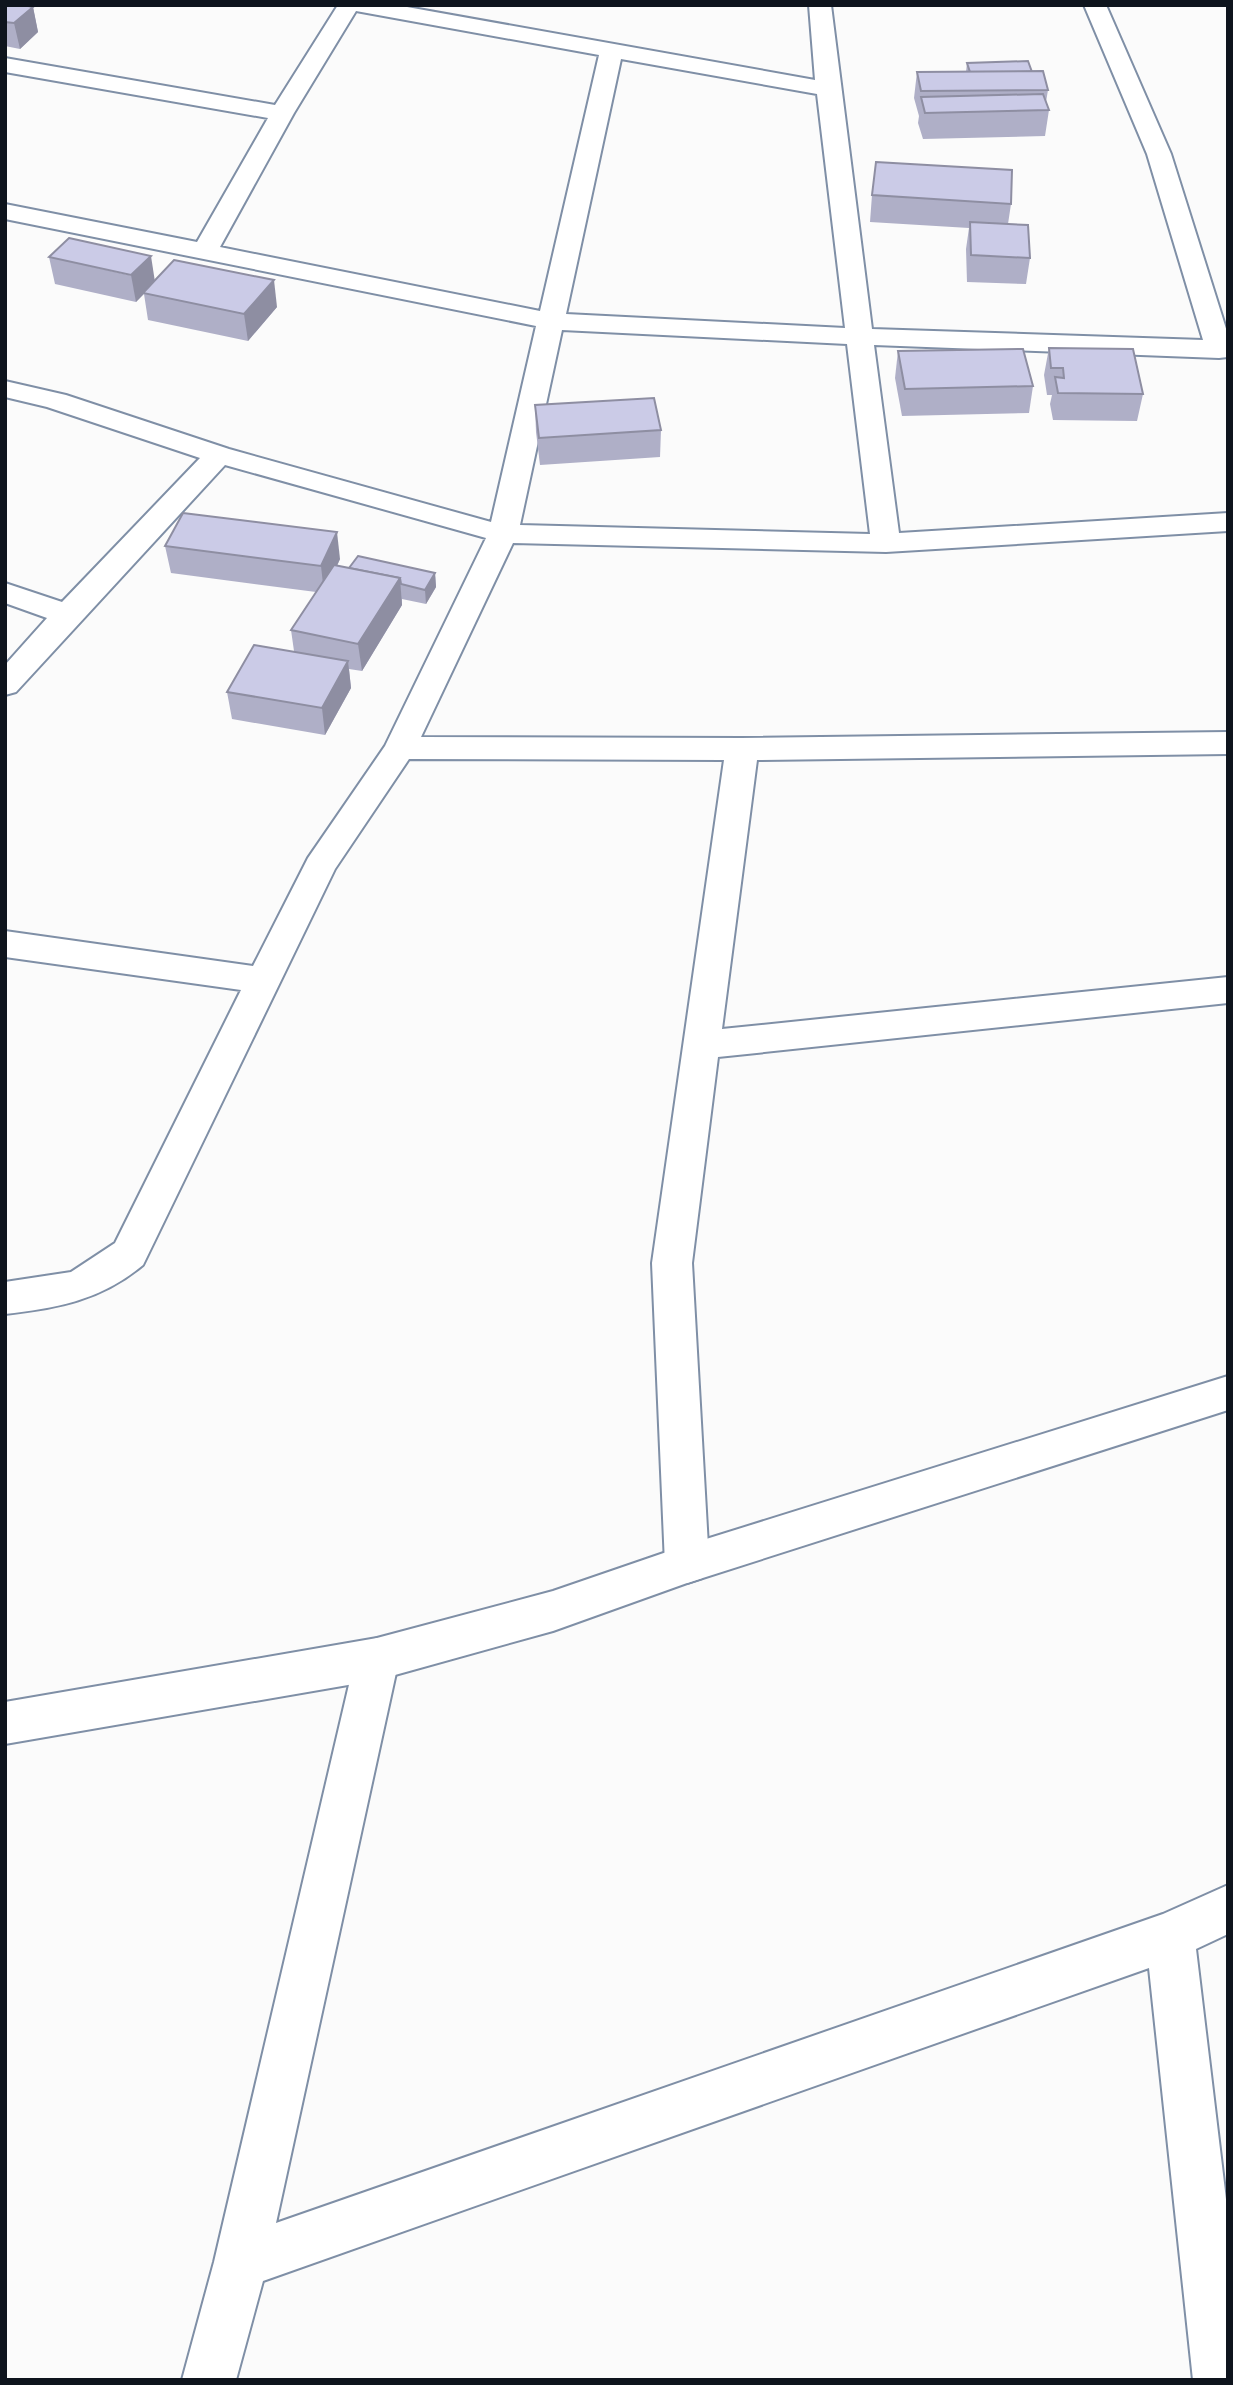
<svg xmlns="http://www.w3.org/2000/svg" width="1233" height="2385" font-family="'Nunito Sans',sans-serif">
<rect width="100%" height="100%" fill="#fbfbfb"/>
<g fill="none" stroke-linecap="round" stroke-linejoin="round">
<!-- street casing -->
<g stroke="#7f8fa6" stroke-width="4">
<g id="street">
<path d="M338 5H396L815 80 809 5H831L872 329 1203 340 1147 154 1084 5H1106L1171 154 1228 335V357L1219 358 874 345 899 533 1228 513V531L886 552 513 543 421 737 742 738 1228 732V754L757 760 722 1029 1228 977V1003L718 1057 692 1263 709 1564 702 1578 687 1583 672 1578 665 1564 652 1263 724 760 409 759 335 869 143 1265C101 1300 58 1308 5 1314V1282L71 1272 115 1243 241 990 5 957V931L253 966 308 858 385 746 486 538 225 465 16 692 5 695V665L47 618 5 603V583L62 602 200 458 47 407 5 397V381L66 395 229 449 491 522 536 326 5 219V204L197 242 268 118 5 72V58L275 105ZM356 11 599 55 540 311 220 247 294 113ZM621 59 817 94 845 328 566 314ZM562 330 847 344 870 534 520 525Z"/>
<path d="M377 1638 393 1644 399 1659 276 2223 1163 1914 1228 1885V1934L1196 1949 1228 2216V2380H1193L1149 1968 263 2281 236 2380H182L214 2262 355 1659 361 1644Z"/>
</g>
</g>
<!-- secondary casing -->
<g stroke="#7f8fa6" stroke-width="4">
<path id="secondary" d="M1228 1376V1410L687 1583 553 1631 377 1680 5 1744V1702L377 1638 553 1591 687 1545Z"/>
</g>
<!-- street -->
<use href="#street" fill="#fff" fill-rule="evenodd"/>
<!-- secondary -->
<use href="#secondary" fill="#fff" fill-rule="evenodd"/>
</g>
<!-- wall -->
<g fill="#afafc7">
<path d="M5 5 33 7 38 32 20 49 5 46Z"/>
<path d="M967 63 1032 72 1048 90 1046 102 1049 110 1045 136 923 139 918 123 919 116 914 98 917 72H966Z"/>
<path d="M872 195 1011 204 1008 224 1030 258 1026 284 967 282 966 249 969 228 870 222Z"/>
<path d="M49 257 155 281 277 307 248 341 148 320 144 294 136 302 55 284Z"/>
<path d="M1049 348 1143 394 1137 421 1053 420 1050 404 1052 395H1047L1044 375Z"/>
<path d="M898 351 1033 386 1029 413 902 416 895 378Z"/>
<path d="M535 405 661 430 660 457 540 465 536 432Z"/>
<path d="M165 546 340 559 337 566 349 568 435 573 436 587 426 604 402 599V605L362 671 349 669 351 688 325 735 232 719 227 692 294 651 291 630 316 592 171 573Z"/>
</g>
<!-- shaded-wall -->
<g fill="#8e8ea2">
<path d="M33 7 38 32 20 49 14 23Z"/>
<path d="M151 256 155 282 136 302 131 275Z"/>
<path d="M274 280 277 307 248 341 244 314Z"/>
<path d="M337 532 340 559 324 593 321 566Z"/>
<path d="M435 573 436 587 426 604 425 590Z"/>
<path d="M400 578 402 605 362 671 358 644Z"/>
<path d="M348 661 351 688 325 735 322 708Z"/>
</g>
<!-- building -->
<g fill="#cbcbe7" stroke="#8e8ea2" stroke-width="2">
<path d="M5 5H24L33 7 14 23 5 22Z"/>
<path d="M1028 61 1032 72H970L967 63Z"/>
<path d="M1043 71 1048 90 921 91 917 72Z"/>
<path d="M1043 94 1049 110 925 113 921 97Z"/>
<path d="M876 162 1012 170 1011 204 872 195Z"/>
<path d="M970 222 1028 225 1030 258 971 255Z"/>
<path d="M69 238 151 256 131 275 49 257Z"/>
<path d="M174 260 274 280 244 314 143 293Z"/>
<path d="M1049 348 1133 349 1143 394 1058 393 1055 377 1064 378 1063 368H1051Z"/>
<path d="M1023 349 1033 386 905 389 898 351Z"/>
<path d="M654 398 661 430 539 438 535 405Z"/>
<path d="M183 513 337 532 321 566 165 546Z"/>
<path d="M358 556 435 573 425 590 401 584 400 578 349 568Z"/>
<path d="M334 565 400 578 358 644 291 630Z"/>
<path d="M254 645 348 661 322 708 227 692Z"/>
</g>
<!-- border -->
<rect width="1233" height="2385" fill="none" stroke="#0e141d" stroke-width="14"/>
</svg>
